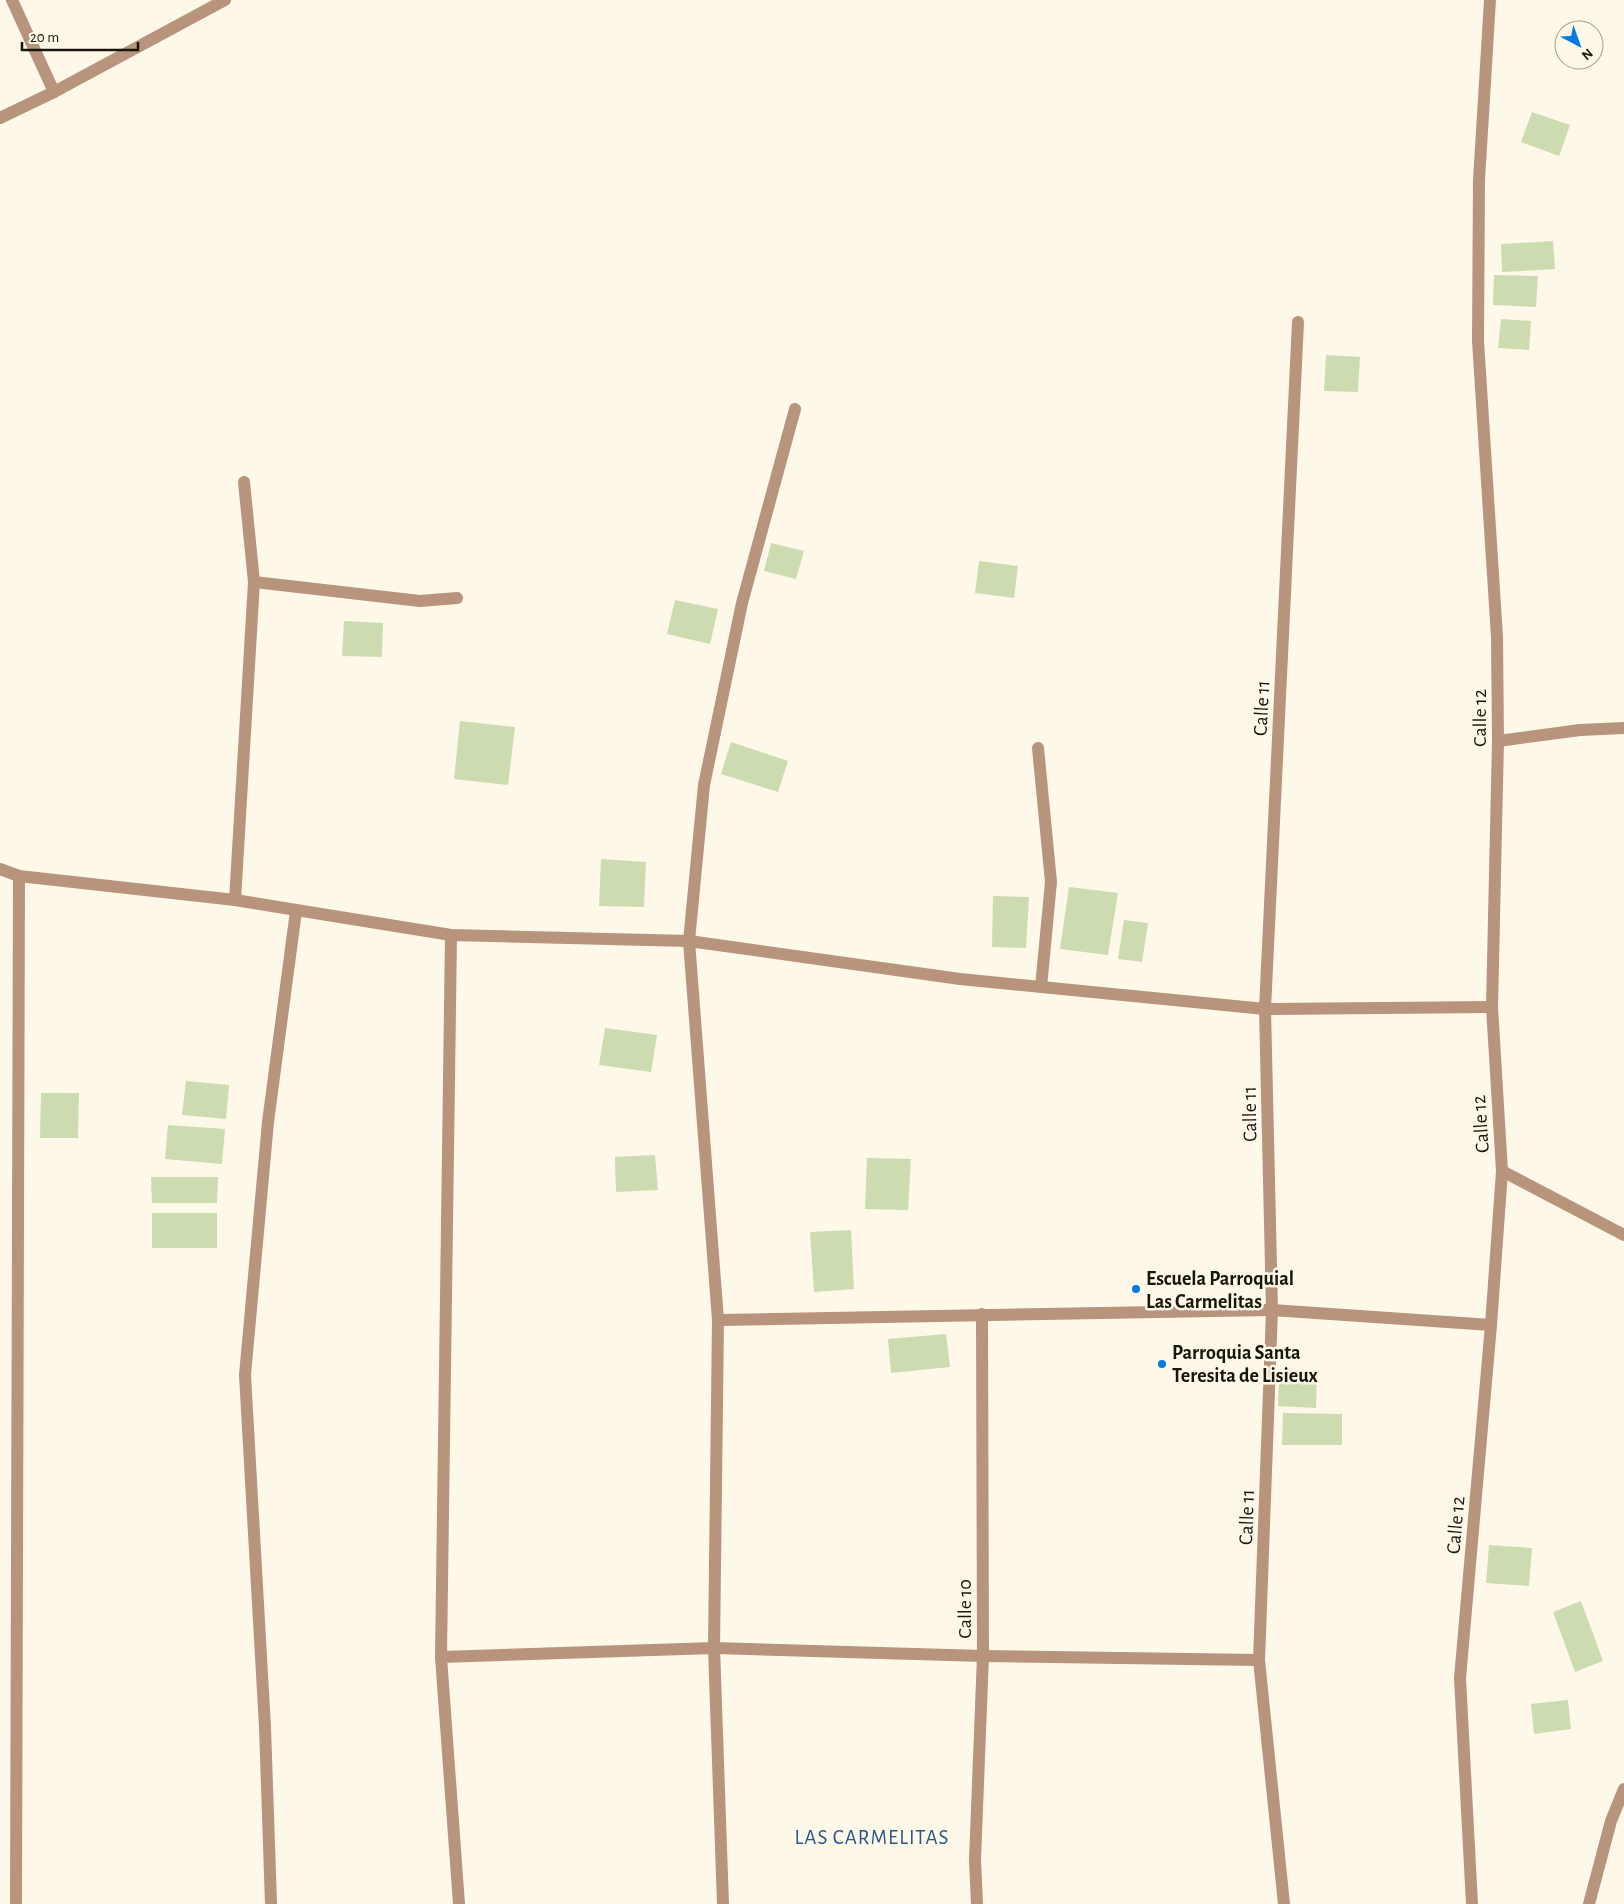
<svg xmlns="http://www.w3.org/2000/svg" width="1624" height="1904" font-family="'Alegreya Sans',sans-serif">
<rect width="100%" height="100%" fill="#fef8e9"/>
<!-- building -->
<g fill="#cddbb0">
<path d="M1532 112 1570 125 1559 156 1521 142Z"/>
<path d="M1553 241 1555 269 1502 272 1501 244Z"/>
<path d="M1494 275 1538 276 1536 307 1493 305Z"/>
<path d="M1501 319 1531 321 1529 350 1498 348Z"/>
<path d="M1326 355 1360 357 1358 392 1324 391Z"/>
<path d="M771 543 804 551 796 579 764 571Z"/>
<path d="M979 561 1018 566 1014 598 975 593Z"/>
<path d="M675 600 718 609 710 644 667 634Z"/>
<path d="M344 621 383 623 382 657 342 656Z"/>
<path d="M460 721 515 727 508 785 454 779Z"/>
<path d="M731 742 788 761 778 792 721 774Z"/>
<path d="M601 859 646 862 644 907 599 906Z"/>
<path d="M1069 887 1118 893 1108 955 1060 949Z"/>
<path d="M993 896 1029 897 1026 948 992 947Z"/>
<path d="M1124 920 1148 923 1142 962 1118 959Z"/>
<path d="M605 1028 657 1035 651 1072 599 1065Z"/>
<path d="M186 1081 229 1085 226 1119 182 1115Z"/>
<path d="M41 1093H79L78 1138H40Z"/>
<path d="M168 1125 225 1129 222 1164 165 1159Z"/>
<path d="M655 1155 658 1190 616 1192 615 1157Z"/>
<path d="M867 1158 911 1159 908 1210 865 1209Z"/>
<path d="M151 1177H218L217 1203H152Z"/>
<rect x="152" y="1213" width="65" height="35"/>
<path d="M851 1230 854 1289 814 1292 810 1232Z"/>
<path d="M946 1334 950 1367 891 1373 888 1339Z"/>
<path d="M1279 1372 1317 1374 1316 1408 1278 1406Z"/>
<path d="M1283 1413 1342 1414V1445H1282Z"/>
<path d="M1489 1545 1532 1548 1529 1586 1486 1583Z"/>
<path d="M1581 1601 1603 1661 1575 1672 1553 1612Z"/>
<path d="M1568 1700 1571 1729 1534 1734 1531 1704Z"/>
</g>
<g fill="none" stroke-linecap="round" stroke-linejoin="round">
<!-- lane -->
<path stroke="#b7947b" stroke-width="12" d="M12 0 54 92"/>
<!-- street -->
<g stroke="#b7947b" stroke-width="12">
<path d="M0 118 54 92 225 0"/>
<path d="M254 582 420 601 457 598"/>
<path d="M1498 741 1580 730 1624 728"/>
<path d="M1038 748 1051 882 1041 987"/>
<path d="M0 869 19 876 235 900 451 935 689 941 960 979 1265 1009 1492 1007"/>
<path d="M235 900 254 582 244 482"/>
<path d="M451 935 441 1657 459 1904"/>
<path d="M1502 1171 1624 1235"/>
<path d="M718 1320 1272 1310 1491 1325"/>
<path d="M441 1657 714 1648 983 1656 1259 1660"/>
<path d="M16 1904 19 876"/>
<path d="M271 1904 265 1727 245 1375 268 1122 296 911"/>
<path d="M723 1904 714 1648 718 1320 689 941 704 785 742 603 795 409"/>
<path d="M977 1904 975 1860 983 1656 982 1314"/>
<path d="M1284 1904 1259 1660 1272 1310 1265 1009 1298 322"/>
<path d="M1472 1904 1460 1678 1491 1325 1502 1171 1492 1007 1498 741 1497 637 1478 341 1479 180 1490 0"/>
<path d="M1589 1904 1611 1821 1624 1789"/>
</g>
</g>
<!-- markers -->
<g fill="#047ae1" stroke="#fef8e9" stroke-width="2">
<circle cx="1136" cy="1289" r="5"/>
<circle cx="1162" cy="1364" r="5"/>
</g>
<g text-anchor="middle" stroke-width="5" stroke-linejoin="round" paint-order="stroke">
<!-- street labels -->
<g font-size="20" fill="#19160d" stroke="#fef8e9">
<text transform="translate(1261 708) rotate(-87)" y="7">Calle 11</text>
<text transform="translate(1479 718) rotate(-90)" y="7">Calle 12</text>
<text transform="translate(1249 1114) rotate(-91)" y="7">Calle 11</text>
<text transform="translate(1480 1124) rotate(-94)" y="7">Calle 12</text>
<text transform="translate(1246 1517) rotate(-88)" y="7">Calle 11</text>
<text transform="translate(1455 1525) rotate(-85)" y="7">Calle 12</text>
<text transform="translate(964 1609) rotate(-90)" y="7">Calle 10</text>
</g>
<!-- poi labels -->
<g font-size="20" font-weight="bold" fill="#19160d" stroke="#fef8e9" text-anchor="start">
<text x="1146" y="1285">Escuela Parroquial<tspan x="1146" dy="23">Las Carmelitas</tspan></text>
<text x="1172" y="1359">Parroquia Santa<tspan x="1172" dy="23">Teresita de Lisieux</tspan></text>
</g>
<!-- neighbourhood labels -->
<g font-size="21" letter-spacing="1" fill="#28568b" stroke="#fef8e9">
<text x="872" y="1844">LAS CARMELITAS</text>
</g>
</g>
<!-- north arrow -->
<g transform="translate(1579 45) rotate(139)"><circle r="24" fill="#fef8e9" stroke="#a29e91"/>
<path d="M0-4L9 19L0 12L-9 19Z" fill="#047ae1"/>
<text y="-8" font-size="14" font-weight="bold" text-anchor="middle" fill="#19160d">N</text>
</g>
<!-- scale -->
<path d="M22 42v8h116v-8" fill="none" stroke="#19160d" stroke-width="2.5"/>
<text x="30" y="42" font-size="15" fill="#19160d" stroke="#fef8e9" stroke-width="4" paint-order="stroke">20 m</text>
</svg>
